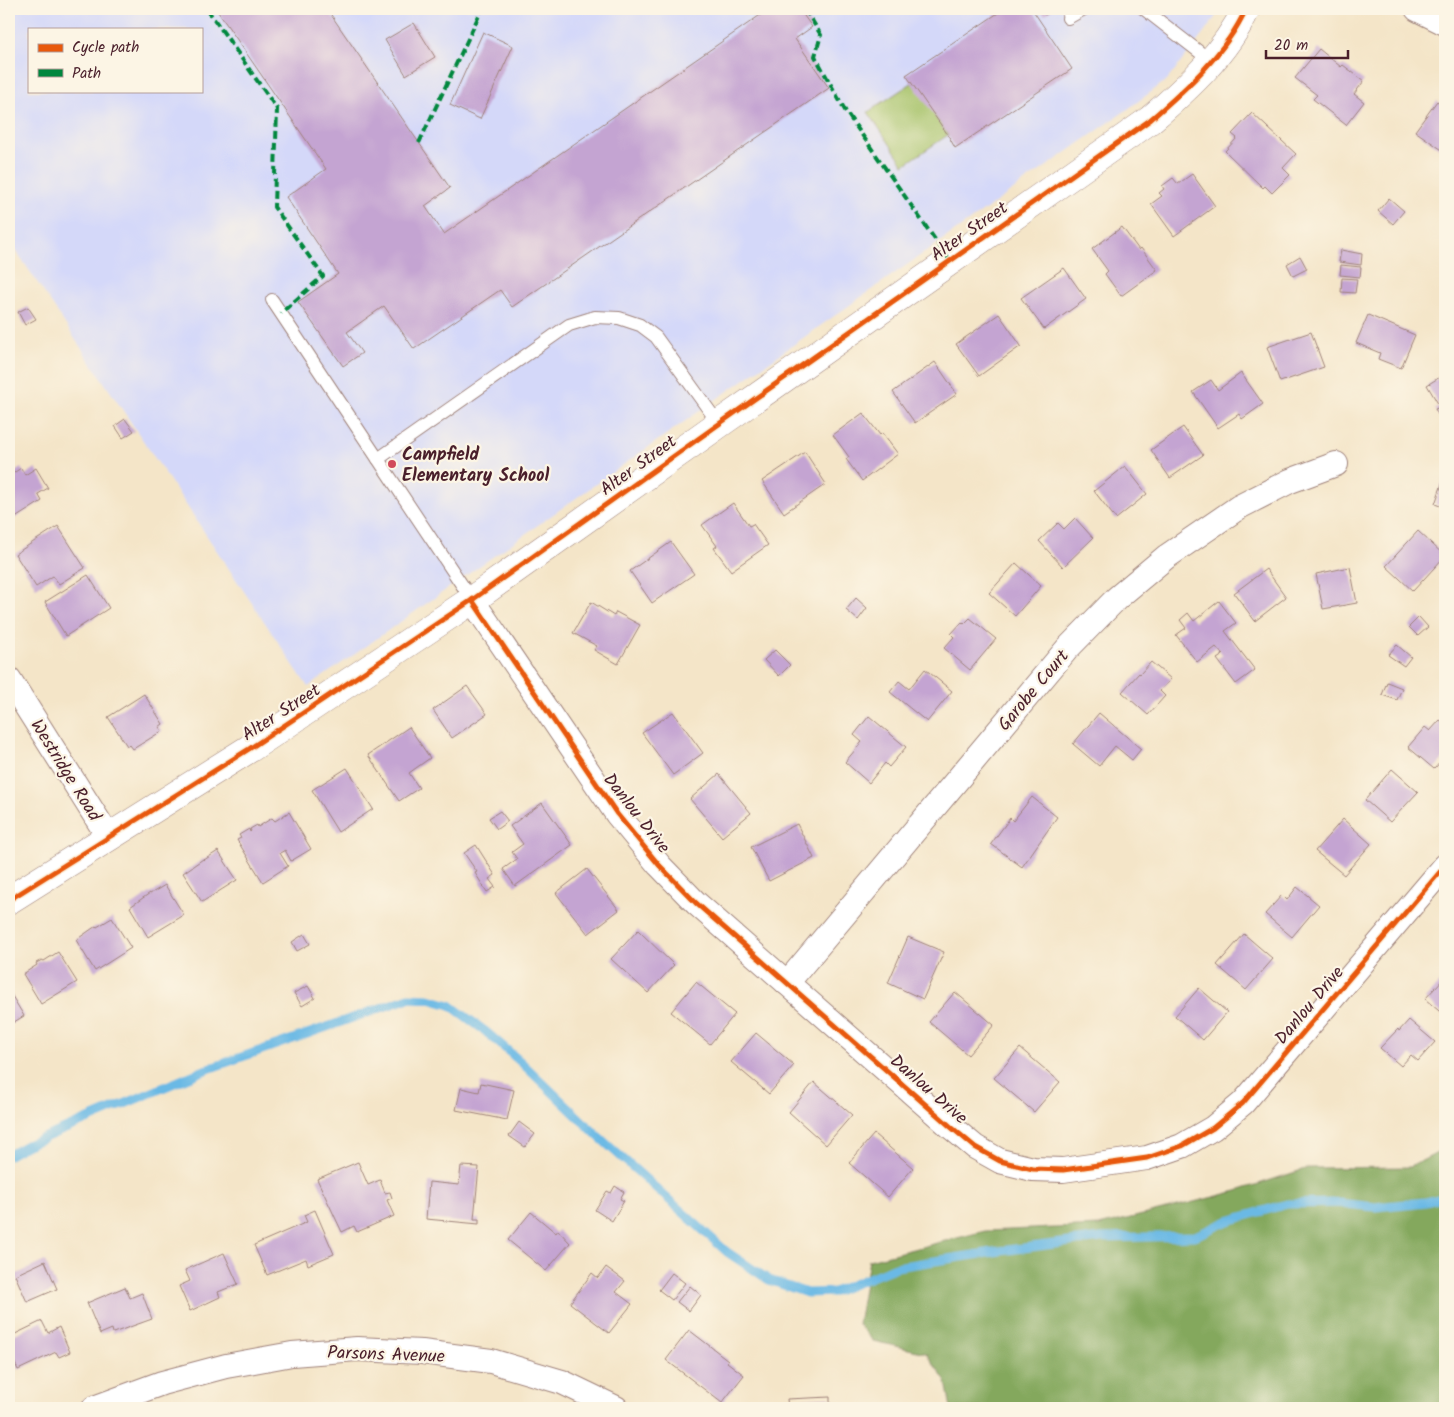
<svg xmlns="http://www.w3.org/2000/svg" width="1454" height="1417" font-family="Kalam,sans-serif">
<rect width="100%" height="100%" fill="#fcf5e5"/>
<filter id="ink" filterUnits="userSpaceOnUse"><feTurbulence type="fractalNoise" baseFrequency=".02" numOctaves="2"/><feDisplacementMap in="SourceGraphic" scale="10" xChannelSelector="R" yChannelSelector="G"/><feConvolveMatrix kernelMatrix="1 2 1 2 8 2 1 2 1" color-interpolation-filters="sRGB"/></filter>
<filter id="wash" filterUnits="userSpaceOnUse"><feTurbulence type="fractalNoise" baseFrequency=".0096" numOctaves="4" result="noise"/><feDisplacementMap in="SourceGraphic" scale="20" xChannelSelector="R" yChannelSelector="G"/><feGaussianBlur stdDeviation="1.12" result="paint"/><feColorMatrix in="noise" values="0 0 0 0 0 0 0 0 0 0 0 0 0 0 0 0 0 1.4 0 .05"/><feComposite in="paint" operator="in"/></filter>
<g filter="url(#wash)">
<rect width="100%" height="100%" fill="#f4e5c8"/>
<!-- built -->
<path fill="#d4d8f9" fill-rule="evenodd" d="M9 9H1221L1204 33 1167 80 1128 109 308 687 9 240ZM29 29H201V91H29Z"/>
<!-- green -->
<path fill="#a6c269" stroke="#78704a" d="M913 82 948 135 904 165 868 112Z"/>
<!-- forest -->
<path fill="#84a85d" stroke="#676444" d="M1445 1149V1408H951L946 1382 926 1353 873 1341 858 1324 869 1260 985 1231 1099 1226 1237 1191 1308 1168 1410 1167Z"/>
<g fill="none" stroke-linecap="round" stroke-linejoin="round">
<!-- stream -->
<path stroke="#6bb9e5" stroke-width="9" d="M9 1155 27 1145 205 1070 409 998 429 999 450 1005 485 1031 522 1063 599 1137 727 1252 769 1280 807 1293 834 1292 896 1267 1000 1251 1101 1238 1195 1236 1228 1221 1287 1204 1337 1203 1375 1207 1426 1202 1445 1197"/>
</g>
<g id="blocks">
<!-- building -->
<g fill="#c4a4d2">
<path d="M216 9H327L450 188 425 206 444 234 769 9H799L812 27 795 39 829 88 512 307 500 290 414 349 384 306 347 332 362 353 343 366 298 302 338 274 286 197 326 169Z"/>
<path d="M1004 9H1032L1072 69 955 148 948 135 906 75Z"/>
<path d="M1040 9H1053L1045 15Z"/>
<path d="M414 23 435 57 406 75 385 40Z"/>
<path d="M483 32 513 46 480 119 450 105Z"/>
<path d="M1319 49 1341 67 1343 65 1364 81 1354 94 1364 102 1346 125 1313 99 1317 95 1295 78Z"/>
<path d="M1437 101 1445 107V152L1415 131Z"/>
<path d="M1252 113 1296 154 1283 168 1290 175 1272 193 1265 186 1263 188 1225 151 1237 138 1232 134Z"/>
<path d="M1192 174 1215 206 1174 236 1151 204 1162 196 1159 193 1164 189 1162 186 1173 178 1178 184Z"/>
<path d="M1389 198 1404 211 1393 224 1378 211Z"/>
<path d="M1122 227 1139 250 1141 248 1157 270 1121 296 1105 274 1108 271 1092 249Z"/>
<path d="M1341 250 1362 254 1361 265 1339 262Z"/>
<path d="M1300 256 1307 269 1293 276 1287 264Z"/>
<path d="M1341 265 1361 267 1360 277 1340 275Z"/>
<path d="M1064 268 1086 299 1044 329 1021 298Z"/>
<path d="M1342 278 1357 279 1355 293 1341 292Z"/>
<path d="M28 307 36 319 25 325 18 312Z"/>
<path d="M999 314 1021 346 979 376 956 344Z"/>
<path d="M1368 315 1415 335 1401 368 1378 359 1380 353 1356 343Z"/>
<path d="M1311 332 1324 367 1280 382 1267 347Z"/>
<path d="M935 362 957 394 915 423 893 392Z"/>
<path d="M1241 373 1263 404 1242 419 1239 414 1218 428 1193 392 1211 380 1218 390Z"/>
<path d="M1445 374V426L1435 409 1440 407 1427 385Z"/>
<path d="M863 413 880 435 882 433 898 454 862 481 846 459 849 457 833 435Z"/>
<path d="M125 419 134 431 123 438 115 426Z"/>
<path d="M1183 427 1203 455 1170 478 1151 450Z"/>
<path d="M805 452 826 484 784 513 762 481Z"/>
<path d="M1125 466 1147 494 1116 519 1094 491Z"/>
<path d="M21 468 25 475 36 468 48 488 38 494 42 501 9 522V476Z"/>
<path d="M1445 475V508L1435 504Z"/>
<path d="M733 503 749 526 753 524 768 545 731 571 714 548 717 546 702 525Z"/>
<path d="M1075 518 1093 538 1063 567 1039 541 1058 523 1064 529Z"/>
<path d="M58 526 85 568 59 584 53 576 36 587 15 554Z"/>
<path d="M1418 531 1445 556 1413 591 1386 566Z"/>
<path d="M671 542 694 574 652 603 630 571Z"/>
<path d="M1016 563 1041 586 1015 616 989 593Z"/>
<path d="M1350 567 1357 603 1323 609 1316 574Z"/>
<path d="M1266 569 1286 597 1255 621 1234 593Z"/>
<path d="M88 575 109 608 66 636 45 602Z"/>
<path d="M856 598 867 608 858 620 846 610Z"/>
<path d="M1219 601 1236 623 1225 631 1255 670 1236 684 1217 659 1223 655 1216 647 1197 662 1176 635 1186 628 1180 620 1188 613 1194 621Z"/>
<path d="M591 602 614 616 616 612 640 625 618 664 594 650 597 646 573 633Z"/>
<path d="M1419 617 1428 627 1418 636 1409 627Z"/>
<path d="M970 618 996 639 970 670 944 648 954 637 951 634 962 622 964 624Z"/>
<path d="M1397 645 1411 657 1404 666 1388 655Z"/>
<path d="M775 650 790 665 779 676 764 660Z"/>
<path d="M1151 662 1171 679 1160 691 1165 696 1148 715 1122 692 1139 673 1140 674Z"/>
<path d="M925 669 952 691 927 722 890 692 899 681 909 689Z"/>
<path d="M1387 682 1402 688 1397 700 1382 695Z"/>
<path d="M467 686 487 714 452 738 433 710Z"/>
<path d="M144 694 163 724 159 727 162 731 133 749 130 745 127 746 108 717Z"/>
<path d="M673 712 703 753 673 775 642 733Z"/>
<path d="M1099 713 1141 749 1132 760 1115 746 1099 766 1073 744Z"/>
<path d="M869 716 906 747 889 767 885 763 869 783 845 762 862 742 854 735Z"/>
<path d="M1440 720 1445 724V757L1434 769 1408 747 1425 727 1430 731Z"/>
<path d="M409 727 430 758 409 773 419 788 399 801 368 755Z"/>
<path d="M347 768 373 809 338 832 312 790Z"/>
<path d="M1392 769 1418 792 1390 822 1365 800Z"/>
<path d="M719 774 751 813 722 837 690 799Z"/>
<path d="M1032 797 1057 817 1022 867 991 844 1010 818 1013 821Z"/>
<path d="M542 803 572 845 515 886 503 869 517 859 512 852 523 844 510 826Z"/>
<path d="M500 811 508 821 497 829 489 818Z"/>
<path d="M289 812 311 849 291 861 285 850 280 853 288 866 263 882 237 840 241 838 239 835 249 829 250 832 251 831 250 829 257 825 258 827 272 818 275 821Z"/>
<path d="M1343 819 1371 844 1344 875 1315 851Z"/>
<path d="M797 824 814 858 769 881 751 847Z"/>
<path d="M476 845 495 875 489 879 495 887 487 892 475 873 477 872 464 853Z"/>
<path d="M218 851 237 880 202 902 183 873 203 859 204 860Z"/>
<path d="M587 869 619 910 588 934 556 893Z"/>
<path d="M165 885 184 915 148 937 130 907 150 893V894Z"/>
<path d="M1297 887 1319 905 1292 937 1265 914 1282 895 1287 900Z"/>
<path d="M112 918 131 948 95 971 76 940 96 926 97 927Z"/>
<path d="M638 930 674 965 648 993 611 959Z"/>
<path d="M304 934 310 944 297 951 292 942Z"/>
<path d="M1244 934 1273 959 1246 990 1217 965Z"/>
<path d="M908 937 944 952 923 999 888 983Z"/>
<path d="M58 952 77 982 41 1004 23 974 37 965 36 963 42 960 44 961Z"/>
<path d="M1445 977V1016L1425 999Z"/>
<path d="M696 982 735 1014 710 1044 671 1012Z"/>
<path d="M308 986 315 998 302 1006 294 993Z"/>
<path d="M1199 988 1227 1012 1203 1040 1175 1016Z"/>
<path d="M9 991 24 1016 9 1025Z"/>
<path d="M955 992 994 1025 968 1055 929 1022Z"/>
<path d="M1409 1020 1435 1042 1418 1061 1411 1055 1401 1066 1380 1048 1398 1029 1399 1031Z"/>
<path d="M756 1033 794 1065 769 1094 731 1062Z"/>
<path d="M1020 1048 1060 1082 1034 1112 994 1078Z"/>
<path d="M814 1082 852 1115 826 1145 789 1112Z"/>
<path d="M481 1083 514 1090 507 1120 456 1110 461 1088 479 1092Z"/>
<path d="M519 1122 535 1134 525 1147 509 1136Z"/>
<path d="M874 1134 913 1168 888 1197 849 1163Z"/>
<path d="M358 1162 368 1185 380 1180 385 1193 390 1192 392 1198 387 1200 394 1216 357 1232 354 1226 342 1232 317 1179Z"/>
<path d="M461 1166 479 1167 474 1219H479V1224L426 1219 429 1182 459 1185Z"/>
<path d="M615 1186 624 1192 620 1199 624 1201 612 1221 595 1210 607 1191 611 1193Z"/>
<path d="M315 1210 334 1254 308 1265 306 1259 267 1275 254 1245 307 1222 304 1215Z"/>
<path d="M531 1212 556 1233 558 1230 570 1243 546 1271 508 1240Z"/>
<path d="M224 1253 238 1284 218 1292 220 1297 190 1311 179 1286 190 1281 185 1270Z"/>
<path d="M45 1261 57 1289 27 1302 15 1275Z"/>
<path d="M606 1267 625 1281 616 1292 632 1304 609 1333 570 1303 592 1273 598 1278Z"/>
<path d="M672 1273 685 1283 672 1300 659 1290Z"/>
<path d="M690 1286 701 1295 689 1311 677 1302Z"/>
<path d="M125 1287 130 1298 142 1293 152 1319 113 1333 112 1329 100 1334 87 1303Z"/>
<path d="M42 1321 48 1333 59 1327 70 1352 59 1357 56 1352 18 1370 9 1350V1337Z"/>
<path d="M689 1330 728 1360 727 1362 744 1375 722 1403 666 1360Z"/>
<path d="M830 1397V1408H788L787 1399Z"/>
</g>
</g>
</g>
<g filter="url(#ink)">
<use href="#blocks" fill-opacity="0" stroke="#9f827a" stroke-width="1"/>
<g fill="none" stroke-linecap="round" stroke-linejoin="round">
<!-- lane casing -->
<g stroke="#9f827a" stroke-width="14">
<g id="lane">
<path d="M1144 9 1211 61"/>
<path d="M1068 18 1084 9"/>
<path d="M272 300 378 459"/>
<path d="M472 600 378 459 569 325 595 317 619 318 640 325 656 337 719 424"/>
</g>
</g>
<!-- street casing -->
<g stroke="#9f827a" stroke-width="26">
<g id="street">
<path d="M1417 9 1445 23"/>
<path d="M472 600 617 814 659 865 696 903 951 1127 975 1147 1000 1161 1033 1169 1063 1170 1147 1158 1182 1146 1213 1128 1243 1103 1445 866"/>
<path d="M9 679 108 836"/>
<path d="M787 983 1067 649 1117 598 1166 557 1239 507 1290 481 1336 464"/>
<path d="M94 1408 162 1383 226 1366 292 1354 357 1349 422 1352 491 1361 562 1382 616 1408"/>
</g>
</g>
<!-- secondary casing -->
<g stroke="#9f827a" stroke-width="29">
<path id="secondary" d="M9 900 249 749 472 600 719 424 1150 120C1186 89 1226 53 1246 9"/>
</g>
<!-- lane -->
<use href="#lane" stroke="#fff" stroke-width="12"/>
<!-- street -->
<use href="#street" stroke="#fff" stroke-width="24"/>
<!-- secondary -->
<use href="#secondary" stroke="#fff" stroke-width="28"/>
<!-- quiet -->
<g stroke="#00873e" stroke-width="4" stroke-dasharray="8 4" stroke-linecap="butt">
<path d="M207 9 277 109 274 207 323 276 281 313"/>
<path d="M805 9 821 35 815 56 846 112 950 261"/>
<path d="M419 143 482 9"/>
</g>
<!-- cycleway casing -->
<g stroke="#fcf5e5" stroke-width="8">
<g id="cycleway">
<path d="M472 600 617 814 659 865 696 903 951 1127 975 1147 1000 1161 1033 1169 1063 1170 1147 1158 1182 1146 1213 1128 1243 1103 1445 866"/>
<path d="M9 900 249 749 472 600 719 424 1150 120C1186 89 1226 53 1246 9"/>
</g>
</g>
<!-- cycleway -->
<use href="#cycleway" stroke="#e8590c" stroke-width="5"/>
</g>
</g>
<!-- markers -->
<circle fill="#d1495b" stroke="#fcf5e5" stroke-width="2" cx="392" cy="464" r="5"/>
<g text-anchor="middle" stroke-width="4.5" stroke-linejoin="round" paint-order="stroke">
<!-- street labels -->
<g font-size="18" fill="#4a1f2b" stroke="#fcf5e5">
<text transform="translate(969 231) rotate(-35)" y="6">Alter Street</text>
<text transform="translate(638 465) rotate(-36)" y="6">Alter Street</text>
<text transform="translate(1033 690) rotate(-50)" y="6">Garobe Court</text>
<text transform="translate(281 712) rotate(-33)" y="6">Alter Street</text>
<text transform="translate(66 770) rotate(58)" y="6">Westridge Road</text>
<text transform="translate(637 813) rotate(52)" y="6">Danlou Drive</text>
<text transform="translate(1309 1005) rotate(-50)" y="6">Danlou Drive</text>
<text transform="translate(929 1089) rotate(41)" y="6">Danlou Drive</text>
<text transform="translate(386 1354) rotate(2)" y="6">Parsons Avenue</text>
</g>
<!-- poi labels -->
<g font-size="18" font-weight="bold" fill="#4a1f2b" stroke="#fcf5e5" text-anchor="start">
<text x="402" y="460">Campfield<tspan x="402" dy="21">Elementary School</tspan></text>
</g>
</g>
<!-- margin -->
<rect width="1454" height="1417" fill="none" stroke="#fcf5e5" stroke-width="30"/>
<!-- legend -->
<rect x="28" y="28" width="175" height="65" fill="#fcf5e5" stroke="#b59f9b"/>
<rect x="38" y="44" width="25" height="8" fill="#e8590c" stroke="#b59f9b"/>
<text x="72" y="52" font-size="15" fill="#4a1f2b">Cycle path</text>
<rect x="38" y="69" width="25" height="8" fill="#00873e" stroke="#b59f9b"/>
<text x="72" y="78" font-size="15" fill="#4a1f2b">Path</text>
<!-- scale -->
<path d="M1266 50v8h82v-8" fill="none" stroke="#4a1f2b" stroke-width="2.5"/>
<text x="1274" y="50" font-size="15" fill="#4a1f2b" stroke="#fcf5e5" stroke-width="4" paint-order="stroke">20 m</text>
</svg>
